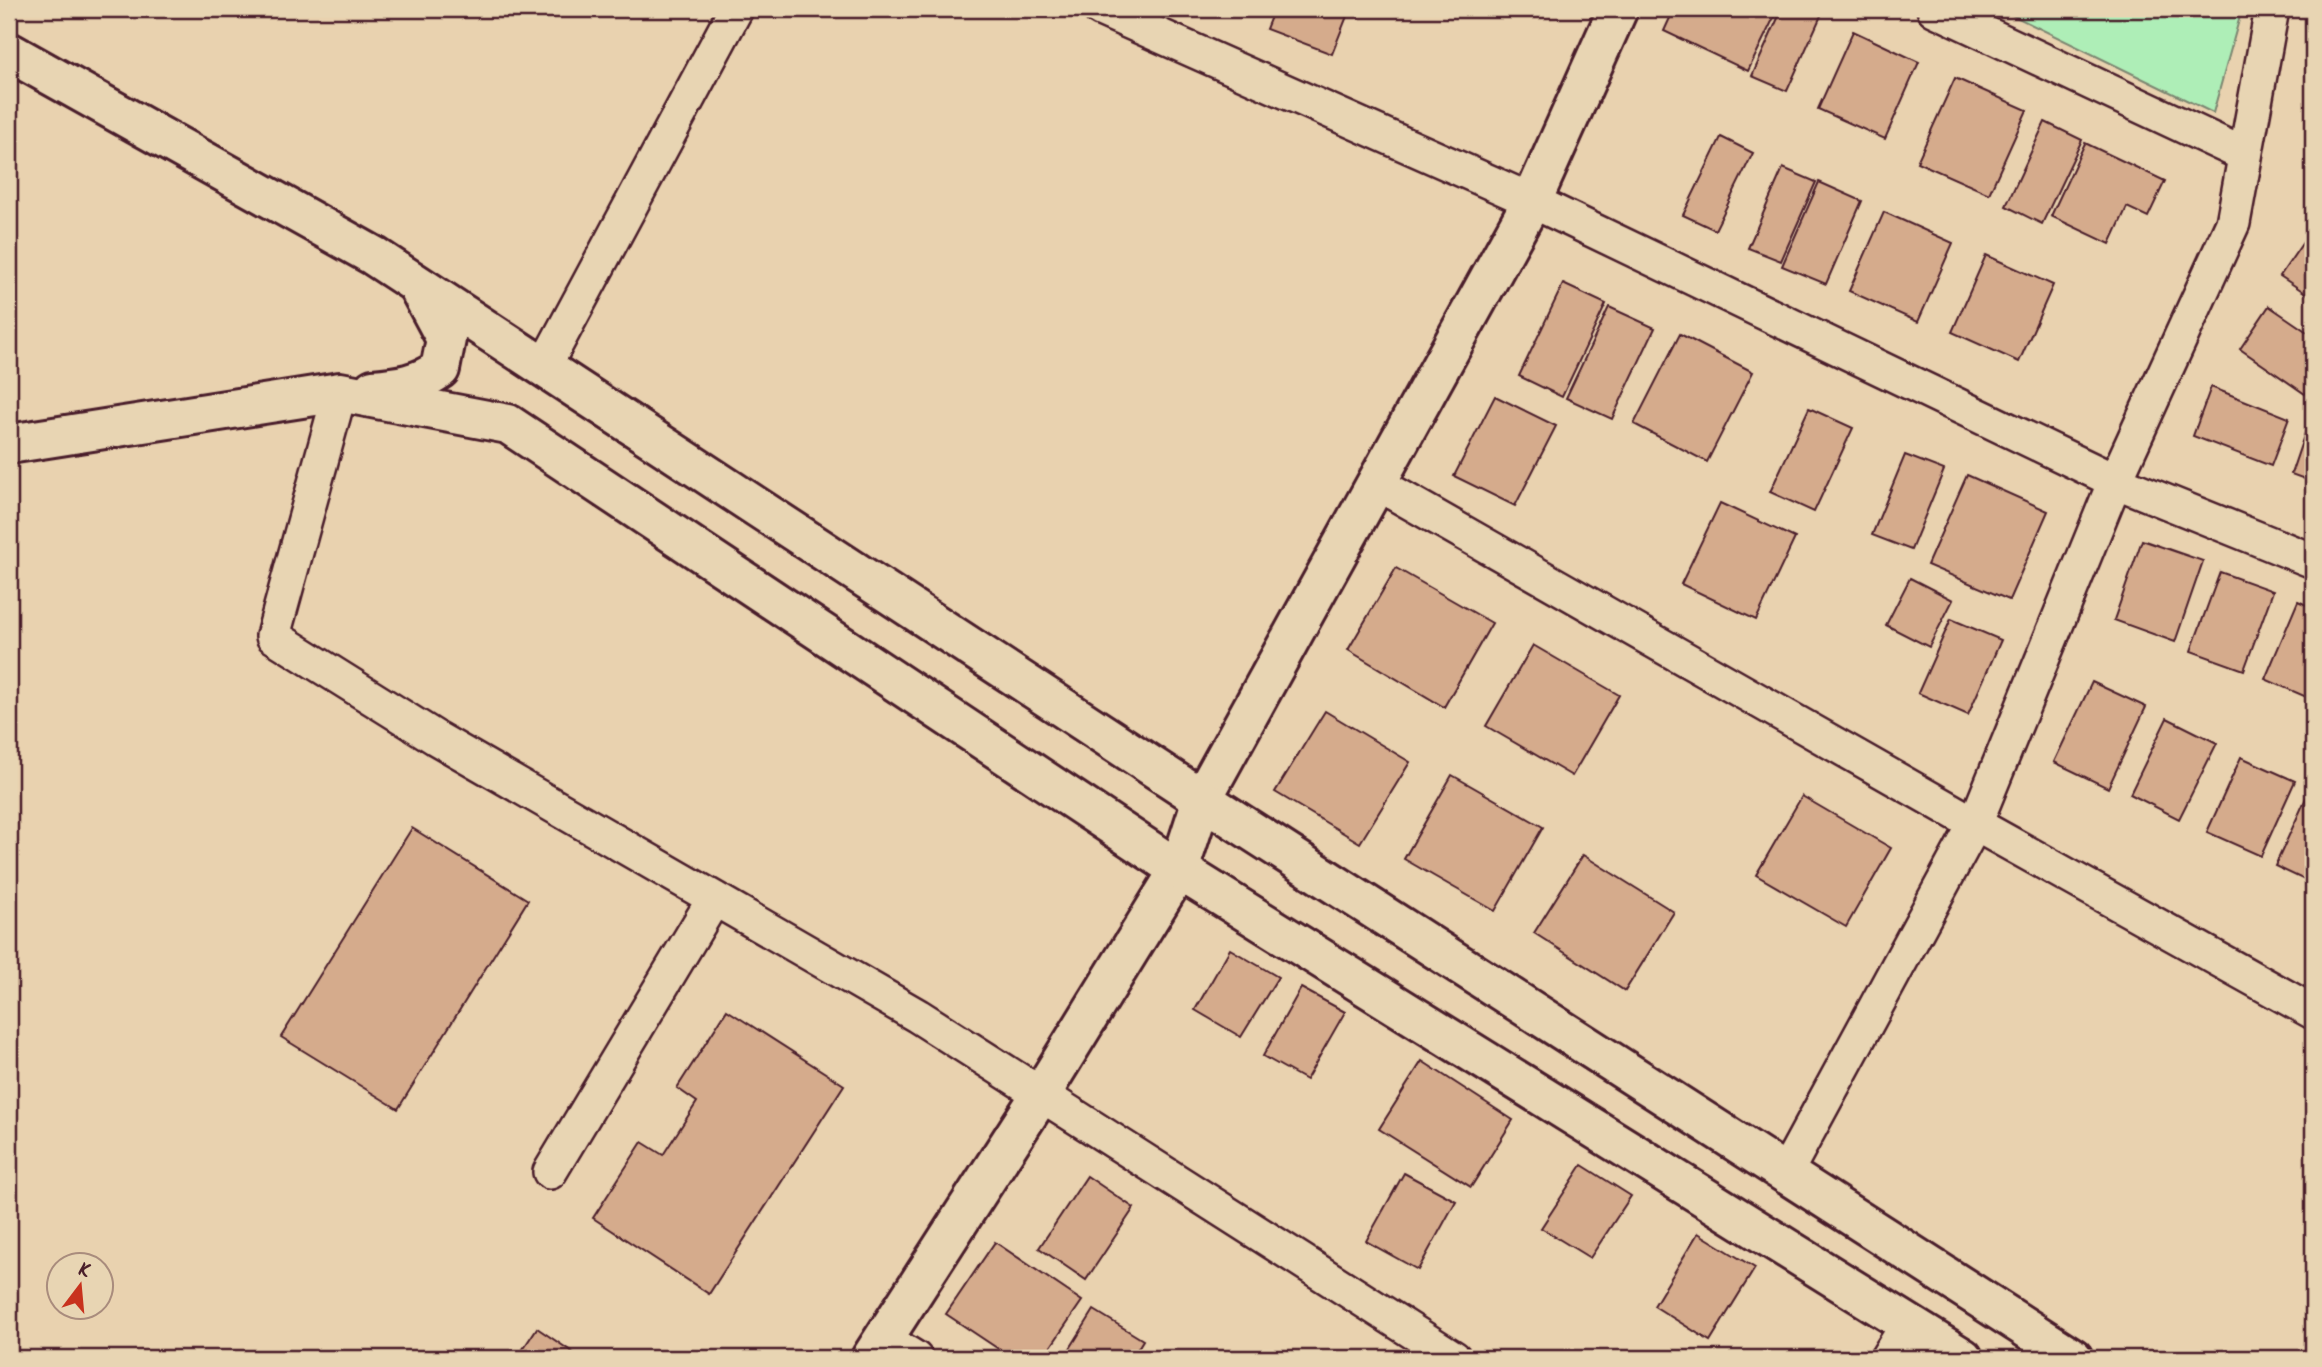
<svg xmlns="http://www.w3.org/2000/svg" width="2322" height="1367" font-family="Kalam,sans-serif">
<rect width="100%" height="100%" fill="#e9d2af"/>
<filter id="ink" filterUnits="userSpaceOnUse"><feTurbulence type="fractalNoise" baseFrequency=".0143" numOctaves="2"/><feDisplacementMap in="SourceGraphic" scale="14" xChannelSelector="R" yChannelSelector="G"/><feConvolveMatrix kernelMatrix="1 2 1 2 8 2 1 2 1" color-interpolation-filters="sRGB"/></filter>
<g filter="url(#ink)">
<!-- green -->
<path fill="#aeeeb7" stroke="#7c8671" stroke-width="2" d="M2014 9H2242L2213 113 2012 15Z"/>
<!-- building -->
<g fill="#d5ab8c" stroke="#4a1f2b" stroke-width="2">
<path d="M1274 9H1328L1347 16 1332 54 1266 29Z"/>
<path d="M1674 9H1778L1748 71 1664 31Z"/>
<path d="M1782 9H1824L1787 91 1752 76Z"/>
<path d="M1853 31 1919 62 1885 139 1818 109Z"/>
<path d="M1955 78 2027 110 1989 194 1917 162Z"/>
<path d="M2045 122 2082 140 2042 224 2006 206Z"/>
<path d="M1721 137 1753 153 1715 230 1683 215Z"/>
<path d="M2085 143 2165 181 2148 217 2127 207 2110 244 2051 216Z"/>
<path d="M1783 168 1816 182 1781 261 1748 248Z"/>
<path d="M1819 182 1862 201 1826 284 1782 266Z"/>
<path d="M1884 212 1953 243 1918 322 1849 291Z"/>
<path d="M2310 232 2313 235V298L2280 276Z"/>
<path d="M1986 255 2053 285 2019 362 1952 332Z"/>
<path d="M1563 284 1606 304 1562 397 1519 376Z"/>
<path d="M2269 306 2313 336V382L2305 394 2240 349Z"/>
<path d="M1609 307 1655 328 1612 419 1566 398Z"/>
<path d="M1680 334 1753 372 1707 462 1634 424Z"/>
<path d="M2211 387 2289 418 2271 466 2193 436Z"/>
<path d="M1495 396 1556 426 1515 506 1454 476Z"/>
<path d="M1809 408 1853 428 1814 512 1770 492Z"/>
<path d="M2307 427 2313 430V482L2291 474Z"/>
<path d="M1905 455 1944 470 1911 550 1872 535Z"/>
<path d="M1967 475 2048 511 2009 600 1927 565Z"/>
<path d="M1720 503 1795 538 1756 620 1681 584Z"/>
<path d="M2142 540 2203 561 2175 642 2114 620Z"/>
<path d="M1396 568 1492 623 1444 707 1348 650Z"/>
<path d="M2220 572 2273 591 2244 670 2191 651Z"/>
<path d="M1910 578 1953 600 1929 647 1886 625Z"/>
<path d="M2298 601 2313 608V693L2311 699 2265 679Z"/>
<path d="M1951 619 2001 640 1968 715 1918 693Z"/>
<path d="M1533 645 1619 695 1572 776 1486 726Z"/>
<path d="M2092 682 2146 707 2108 788 2054 762Z"/>
<path d="M1325 711 1410 762 1360 843 1275 792Z"/>
<path d="M2167 718 2217 743 2179 819 2130 794Z"/>
<path d="M2241 757 2295 781 2261 856 2207 832Z"/>
<path d="M1452 775 1543 827 1495 911 1404 859Z"/>
<path d="M2312 785 2313 786V884L2275 866Z"/>
<path d="M1802 796 1891 848 1846 927 1756 875Z"/>
<path d="M412 828 528 900 398 1109 281 1037Z"/>
<path d="M1583 855 1674 912 1625 991 1534 933Z"/>
<path d="M1230 949 1278 977 1241 1037 1195 1010Z"/>
<path d="M1301 988 1345 1012 1306 1080 1263 1056Z"/>
<path d="M727 1010 844 1085 709 1294 593 1218 642 1142 663 1155 697 1102 677 1088Z"/>
<path d="M1422 1061 1513 1120 1471 1187 1379 1129Z"/>
<path d="M1582 1165 1631 1196 1590 1258 1541 1228Z"/>
<path d="M1404 1173 1456 1201 1418 1270 1366 1241Z"/>
<path d="M1087 1176 1134 1208 1086 1280 1039 1248Z"/>
<path d="M1698 1233 1755 1268 1710 1341 1654 1306Z"/>
<path d="M995 1242 1082 1301 1043 1358H1012L946 1314Z"/>
<path d="M1094 1310 1143 1340 1132 1358H1064Z"/>
<path d="M537 1328 581 1358H517Z"/>
</g>
<g fill="none" stroke-linecap="round" stroke-linejoin="round">
<!-- minor casing -->
<g stroke="#4a1f2b" stroke-width="38">
<g id="minor">
<path d="M1100 9 1532 201 2115 481 2313 561"/>
<path d="M1934 9 2245 155"/>
<path d="M544 367 736 9"/>
<path d="M340 392 273 636 436 738 918 1016 1454 1358"/>
<path d="M1378 484 1975 824 2313 1012"/>
<path d="M550 1172 714 899"/>
<path d="M1785 1174 1975 824 2115 481 2233 223 2272 9"/>
<path d="M884 1339 915 1358"/>
<path d="M1887 1358 1908 1324"/>
</g>
</g>
<!-- tertiary casing -->
<g stroke="#4a1f2b" stroke-width="44">
<path id="tertiary" d="M871 1358 1041 1094 1179 870 1202 799 1532 201 1618 9"/>
</g>
<!-- secondary casing -->
<g stroke="#4a1f2b" stroke-width="44">
<g id="secondary">
<path d="M1202 799 2073 1358"/>
<path d="M1179 870 1963 1358"/>
</g>
</g>
<!-- primary casing -->
<g stroke="#4a1f2b" stroke-width="44">
<g id="primary">
<path d="M9 52 374 256 1202 799"/>
<path d="M373 389C399 387 419 384 440 369L446 339 417 285"/>
<path d="M9 444 340 392 508 424 1179 870"/>
</g>
</g>
<!-- minor -->
<use href="#minor" stroke="#e8d5b3" stroke-width="33"/>
<!-- tertiary -->
<use href="#tertiary" stroke="#e8d5b3" stroke-width="38"/>
<!-- secondary -->
<use href="#secondary" stroke="#e8d5b3" stroke-width="38"/>
<!-- primary -->
<use href="#primary" stroke="#e8d5b3" stroke-width="38"/>
</g>
</g>
<!-- margin -->
<rect width="2322" height="1367" fill="none" stroke="#e8d5b3" stroke-width="35"/>
<rect x="18" y="18" width="2287" height="1332" fill="none" stroke="#4a1f2b" stroke-width="2.5" filter="url(#ink)"/>
<!-- north arrow -->
<g transform="translate(80 1286) rotate(16)"><circle r="33" fill="#e8d5b3" stroke="#a98c7d" stroke-width="2"/>
<path d="M0-5L12 26L0 18L-12 26Z" fill="#c8321e"/>
<text y="-10" font-size="19" font-weight="bold" text-anchor="middle" fill="#4a1f2b">K</text>
</g>
</svg>
